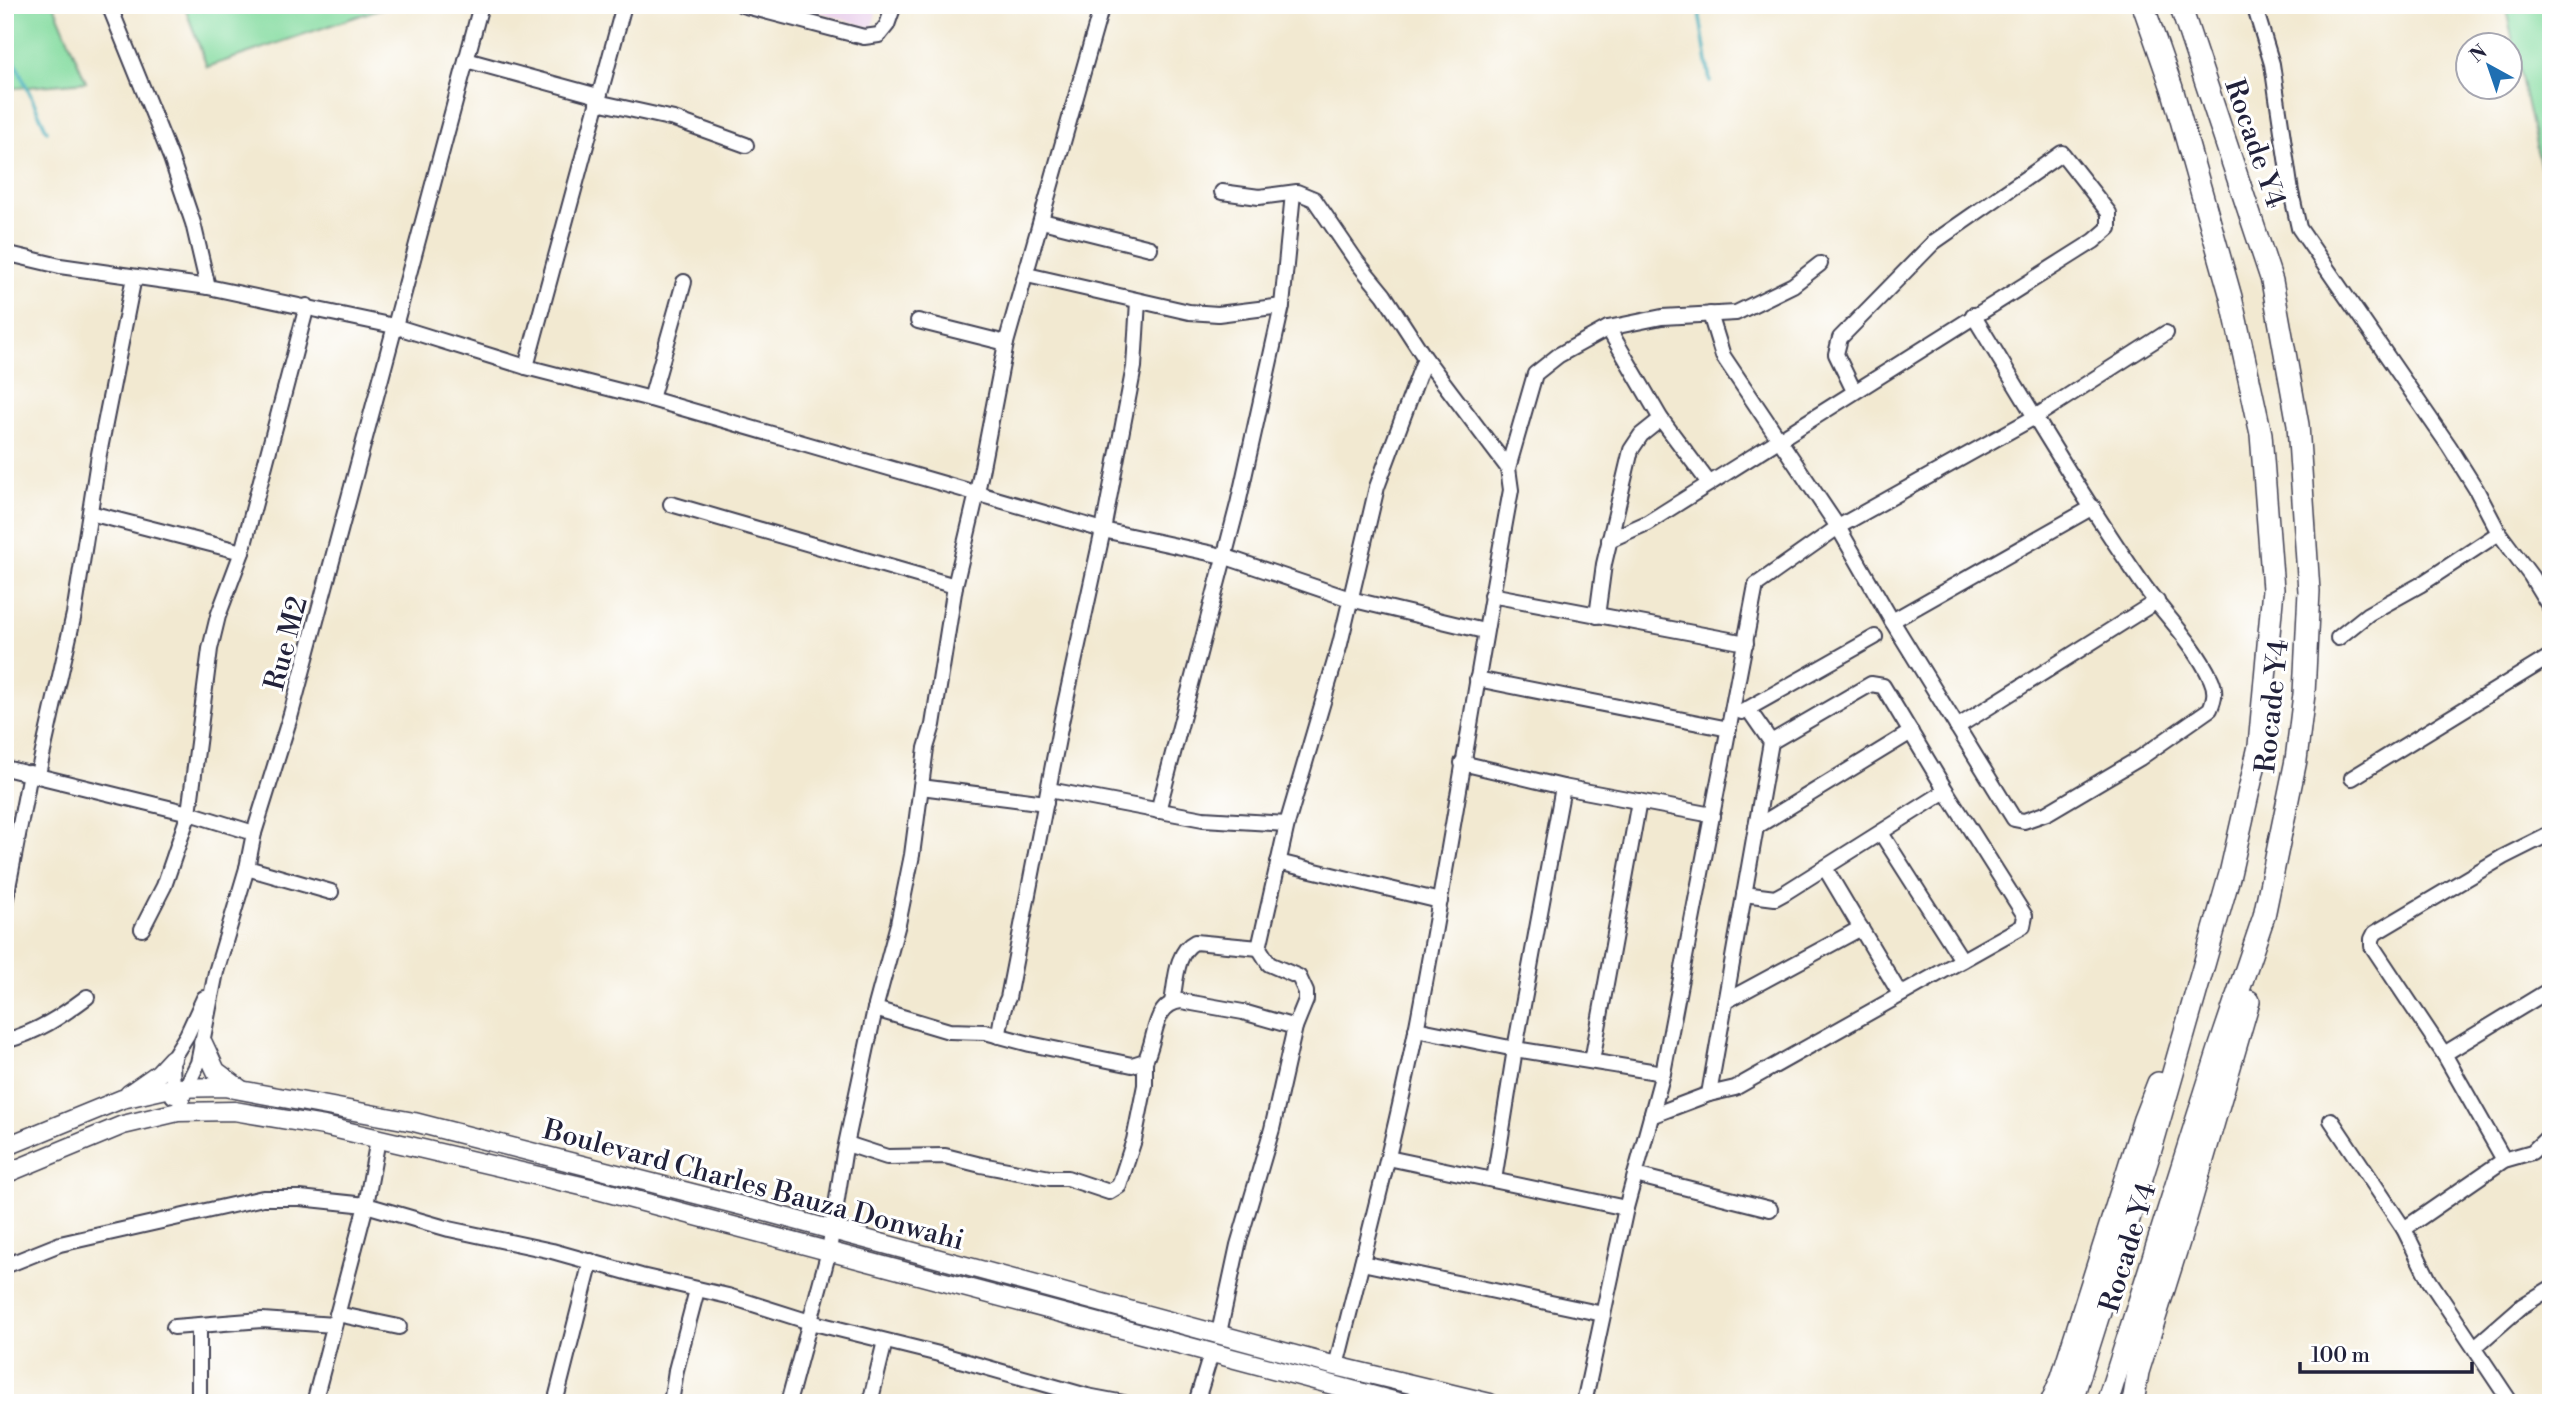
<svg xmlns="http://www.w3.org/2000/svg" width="2556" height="1408" font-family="'Libre Bodoni',serif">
<rect width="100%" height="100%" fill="#fff"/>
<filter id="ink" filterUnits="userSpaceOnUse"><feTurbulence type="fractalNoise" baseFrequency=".0143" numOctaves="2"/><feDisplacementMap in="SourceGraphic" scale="14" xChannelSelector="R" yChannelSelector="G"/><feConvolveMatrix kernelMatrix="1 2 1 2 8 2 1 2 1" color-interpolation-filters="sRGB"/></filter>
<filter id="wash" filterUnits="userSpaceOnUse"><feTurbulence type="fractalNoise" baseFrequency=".00686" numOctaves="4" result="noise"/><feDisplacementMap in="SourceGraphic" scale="28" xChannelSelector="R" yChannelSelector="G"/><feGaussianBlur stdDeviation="1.57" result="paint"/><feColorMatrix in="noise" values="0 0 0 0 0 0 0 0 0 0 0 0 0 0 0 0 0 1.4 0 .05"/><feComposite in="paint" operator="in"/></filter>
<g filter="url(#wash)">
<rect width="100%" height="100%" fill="#f2e9d1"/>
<!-- built -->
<path fill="#ead1ec" d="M796 5H878L872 28Z"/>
<!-- green -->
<g fill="#85dca0" stroke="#547f6e" stroke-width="2">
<path d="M5 5H54L86 82 5 89Z"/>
<path d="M184 5H391L207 67Z"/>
<path d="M2505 5H2551V213Z"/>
</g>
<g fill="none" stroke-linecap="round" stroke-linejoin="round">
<!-- stream -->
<g stroke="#3babb9" stroke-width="3.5">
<path d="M1698 5 1710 81"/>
<path d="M5 40 47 131"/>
</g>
</g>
</g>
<g filter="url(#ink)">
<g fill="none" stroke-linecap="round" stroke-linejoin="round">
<!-- minor casing -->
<g stroke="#414052" stroke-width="18">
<g id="minor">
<path d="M109 5 171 158 193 223 208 287"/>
<path d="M742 5 864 37 879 35 887 25 894 5"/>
<path d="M2254 5 2272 64 2291 192 2299 228 2449 446 2476 489 2499 533 2531 576 2551 609"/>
<path d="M466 60 598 96"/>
<path d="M597 102 674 119 746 145"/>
<path d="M1222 192 1259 197 1297 192 1314 199 1357 262 1384 295 1425 358 1508 468 1511 490C1478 668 1451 848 1417 1026 1394 1140 1364 1253 1336 1366"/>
<path d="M1042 221 1150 248"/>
<path d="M5 253 60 266 208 287 394 326 526 367 651 399 1103 530 1223 556 1350 599 1484 631"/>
<path d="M1027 275 1189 312 1218 314 1282 306 1293 193"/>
<path d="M1710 314 1723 356 1838 527 1892 621 2014 819 2024 821 2047 813 2140 758 2210 709C2215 698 2216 690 2211 679 2193 641 2165 616 2142 583 2082 497 2028 405 1973 315"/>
<path d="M918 321 1006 343"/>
<path d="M1608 328 1661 419 1709 483"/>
<path d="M526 367 624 5"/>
<path d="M651 399 684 282"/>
<path d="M1508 468 1535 374 1559 355 1608 328 1662 317 1736 313 1793 285 1820 264"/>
<path d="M671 504 955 586"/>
<path d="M90 513 242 552"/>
<path d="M1609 540 1647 523 2094 241 2109 228V213L2062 153 1934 242 1840 338 1836 354 1854 391"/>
<path d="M1491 595 1746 643"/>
<path d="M1597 616 1604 564 1631 450 1641 435 1661 419"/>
<path d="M1892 621 2093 507"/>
<path d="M2338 638 2368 614 2420 585 2499 533"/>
<path d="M1477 679 1729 729"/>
<path d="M1742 712 1875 637"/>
<path d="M1957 727 2157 601"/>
<path d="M1462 763 1563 787 1712 815"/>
<path d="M5 768 189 813 254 833"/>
<path d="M38 774 74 614 99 454 134 277"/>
<path d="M2352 778 2551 656"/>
<path d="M921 787 1046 803"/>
<path d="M1049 790 1203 819 1287 824"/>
<path d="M1158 811 1238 504 1282 306"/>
<path d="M1756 827 1911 732"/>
<path d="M1881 833 1962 960"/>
<path d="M2551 833 2503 857 2375 933 2372 939V946L2444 1054 2551 989"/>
<path d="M1278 862 1440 901"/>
<path d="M247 868 331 892"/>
<path d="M1825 868 1900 994"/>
<path d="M1744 894 1775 898 1786 892 1946 791"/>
<path d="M5 903 30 773"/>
<path d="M142 929 164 886 189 813 210 649 218 616 242 552 307 306"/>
<path d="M1726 1001 1861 928"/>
<path d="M1172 1002C1176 983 1175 952 1195 942L1259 948"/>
<path d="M875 1009 949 1031 985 1032 1030 1044 1132 1065 1145 1061C1157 1039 1152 1004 1181 1001L1243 1012 1295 1027"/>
<path d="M1416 1029 1515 1049 1663 1073"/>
<path d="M998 1036C1002 1023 1001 1010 1008 998L1062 718 1103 530 1134 367 1138 301"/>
<path d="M5 1041C38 1032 60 1017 87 997"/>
<path d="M2444 1054 2504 1160"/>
<path d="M1592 1061 1639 801"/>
<path d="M1709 1094 1771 742 1748 709"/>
<path d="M173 1096 172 1059 187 1035 204 998"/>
<path d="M178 1112 186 1087 198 1063 216 972 247 868 254 833 291 714 481 5"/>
<path d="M1651 1116 1709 1094 1735 1088 2023 926 2025 916 1946 791 1883 686 1871 684 1771 742"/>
<path d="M2331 1120 2404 1229 2429 1280 2511 1403"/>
<path d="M378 1139 366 1205 449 1229 552 1251 641 1276 728 1296 810 1322 939 1354 1087 1396 1124 1403"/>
<path d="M847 1144 887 1157 945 1156 981 1165 1050 1178H1067L1109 1192 1119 1186 1134 1140 1145 1085V1061"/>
<path d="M1388 1158 1626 1208"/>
<path d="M1635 1175 1770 1209"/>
<path d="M1494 1180 1515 1049 1563 787"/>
<path d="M2404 1229 2504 1160 2532 1152 2551 1134"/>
<path d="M1362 1263 1603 1314"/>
<path d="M5 1266 60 1244 263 1198H300L366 1205 314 1403"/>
<path d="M337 1314 399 1327"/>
<path d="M199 1325V1403"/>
<path d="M174 1327 262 1320 334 1325"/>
<path d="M1219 1333 1238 1245 1272 1129 1295 1027 1306 1000V992L1299 977 1269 964 1259 948 1287 824 1340 644 1377 487 1425 358"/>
<path d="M2475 1347 2522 1306 2551 1288"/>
<path d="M555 1403 591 1261"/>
<path d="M671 1403 676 1370 697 1290"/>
<path d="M788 1403 829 1251 844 1154 875 1009 898 924 912 855 926 748 933 725 955 586 977 493 1006 343 1102 5"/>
<path d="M870 1403 885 1341"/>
<path d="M1196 1403 1211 1354"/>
<path d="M1584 1403 1626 1208 1663 1073 1756 585 1838 527 2035 417 2166 333"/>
</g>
</g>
<!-- major casing -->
<g stroke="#414052" stroke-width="21">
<g id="major">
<path d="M203 1043 216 1071 240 1089"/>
<path d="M129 1094 159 1073 172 1059"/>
<path d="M5 1147 122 1099 171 1088 224 1087 414 1122 762 1211 1336 1366 1490 1403"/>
<path d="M5 1174 123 1125 178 1112 234 1111 324 1126 590 1188 1401 1403"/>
</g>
</g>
<!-- highway casing -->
<g stroke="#414052" stroke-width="24">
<g id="highway">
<path d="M2051 1403 2062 1377 2144 1119 2158 1083"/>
<path d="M2071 1403 2152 1146 2230 874 2259 746 2273 589 2261 434 2231 297 2172 88 2143 5"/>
<path d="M2107 1403 2220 1046 2264 916 2296 760 2304 694 2309 591 2298 425 2272 281 2180 5"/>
<path d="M2133 1403 2138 1372 2182 1232 2249 1001"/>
</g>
</g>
<!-- minor -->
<use href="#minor" stroke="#fff" stroke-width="14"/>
<!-- major -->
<use href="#major" stroke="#fff" stroke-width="18"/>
<!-- highway -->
<use href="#highway" stroke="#fff" stroke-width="21"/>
</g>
</g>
<g text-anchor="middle" stroke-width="6" stroke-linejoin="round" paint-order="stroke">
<!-- street labels -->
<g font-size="28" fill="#22223b" stroke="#fff">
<text transform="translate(2256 143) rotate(71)" y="10">Rocade Y4</text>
<text transform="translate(285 643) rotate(-75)" y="10">Rue M2</text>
<text transform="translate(2271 706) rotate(-84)" y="10">Rocade Y4</text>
<text transform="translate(754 1184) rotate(15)" y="10">Boulevard Charles Bauza Donwahi</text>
<text transform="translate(2127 1247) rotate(-73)" y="10">Rocade Y4</text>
</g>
</g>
<!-- margin -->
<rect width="2556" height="1408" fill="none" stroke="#fff" stroke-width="28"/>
<!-- north arrow -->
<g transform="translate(2489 66) rotate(320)"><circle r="33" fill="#ffffff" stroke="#a7a7b1" stroke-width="2"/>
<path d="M0-5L12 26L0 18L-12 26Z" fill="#1f6fb2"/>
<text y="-10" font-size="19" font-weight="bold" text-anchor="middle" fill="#22223b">N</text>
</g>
<!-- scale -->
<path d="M2300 1362v10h172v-10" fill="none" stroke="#22223b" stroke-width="3.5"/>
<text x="2311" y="1362" font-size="21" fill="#22223b" stroke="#ffffff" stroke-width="5" paint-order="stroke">100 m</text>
</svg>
